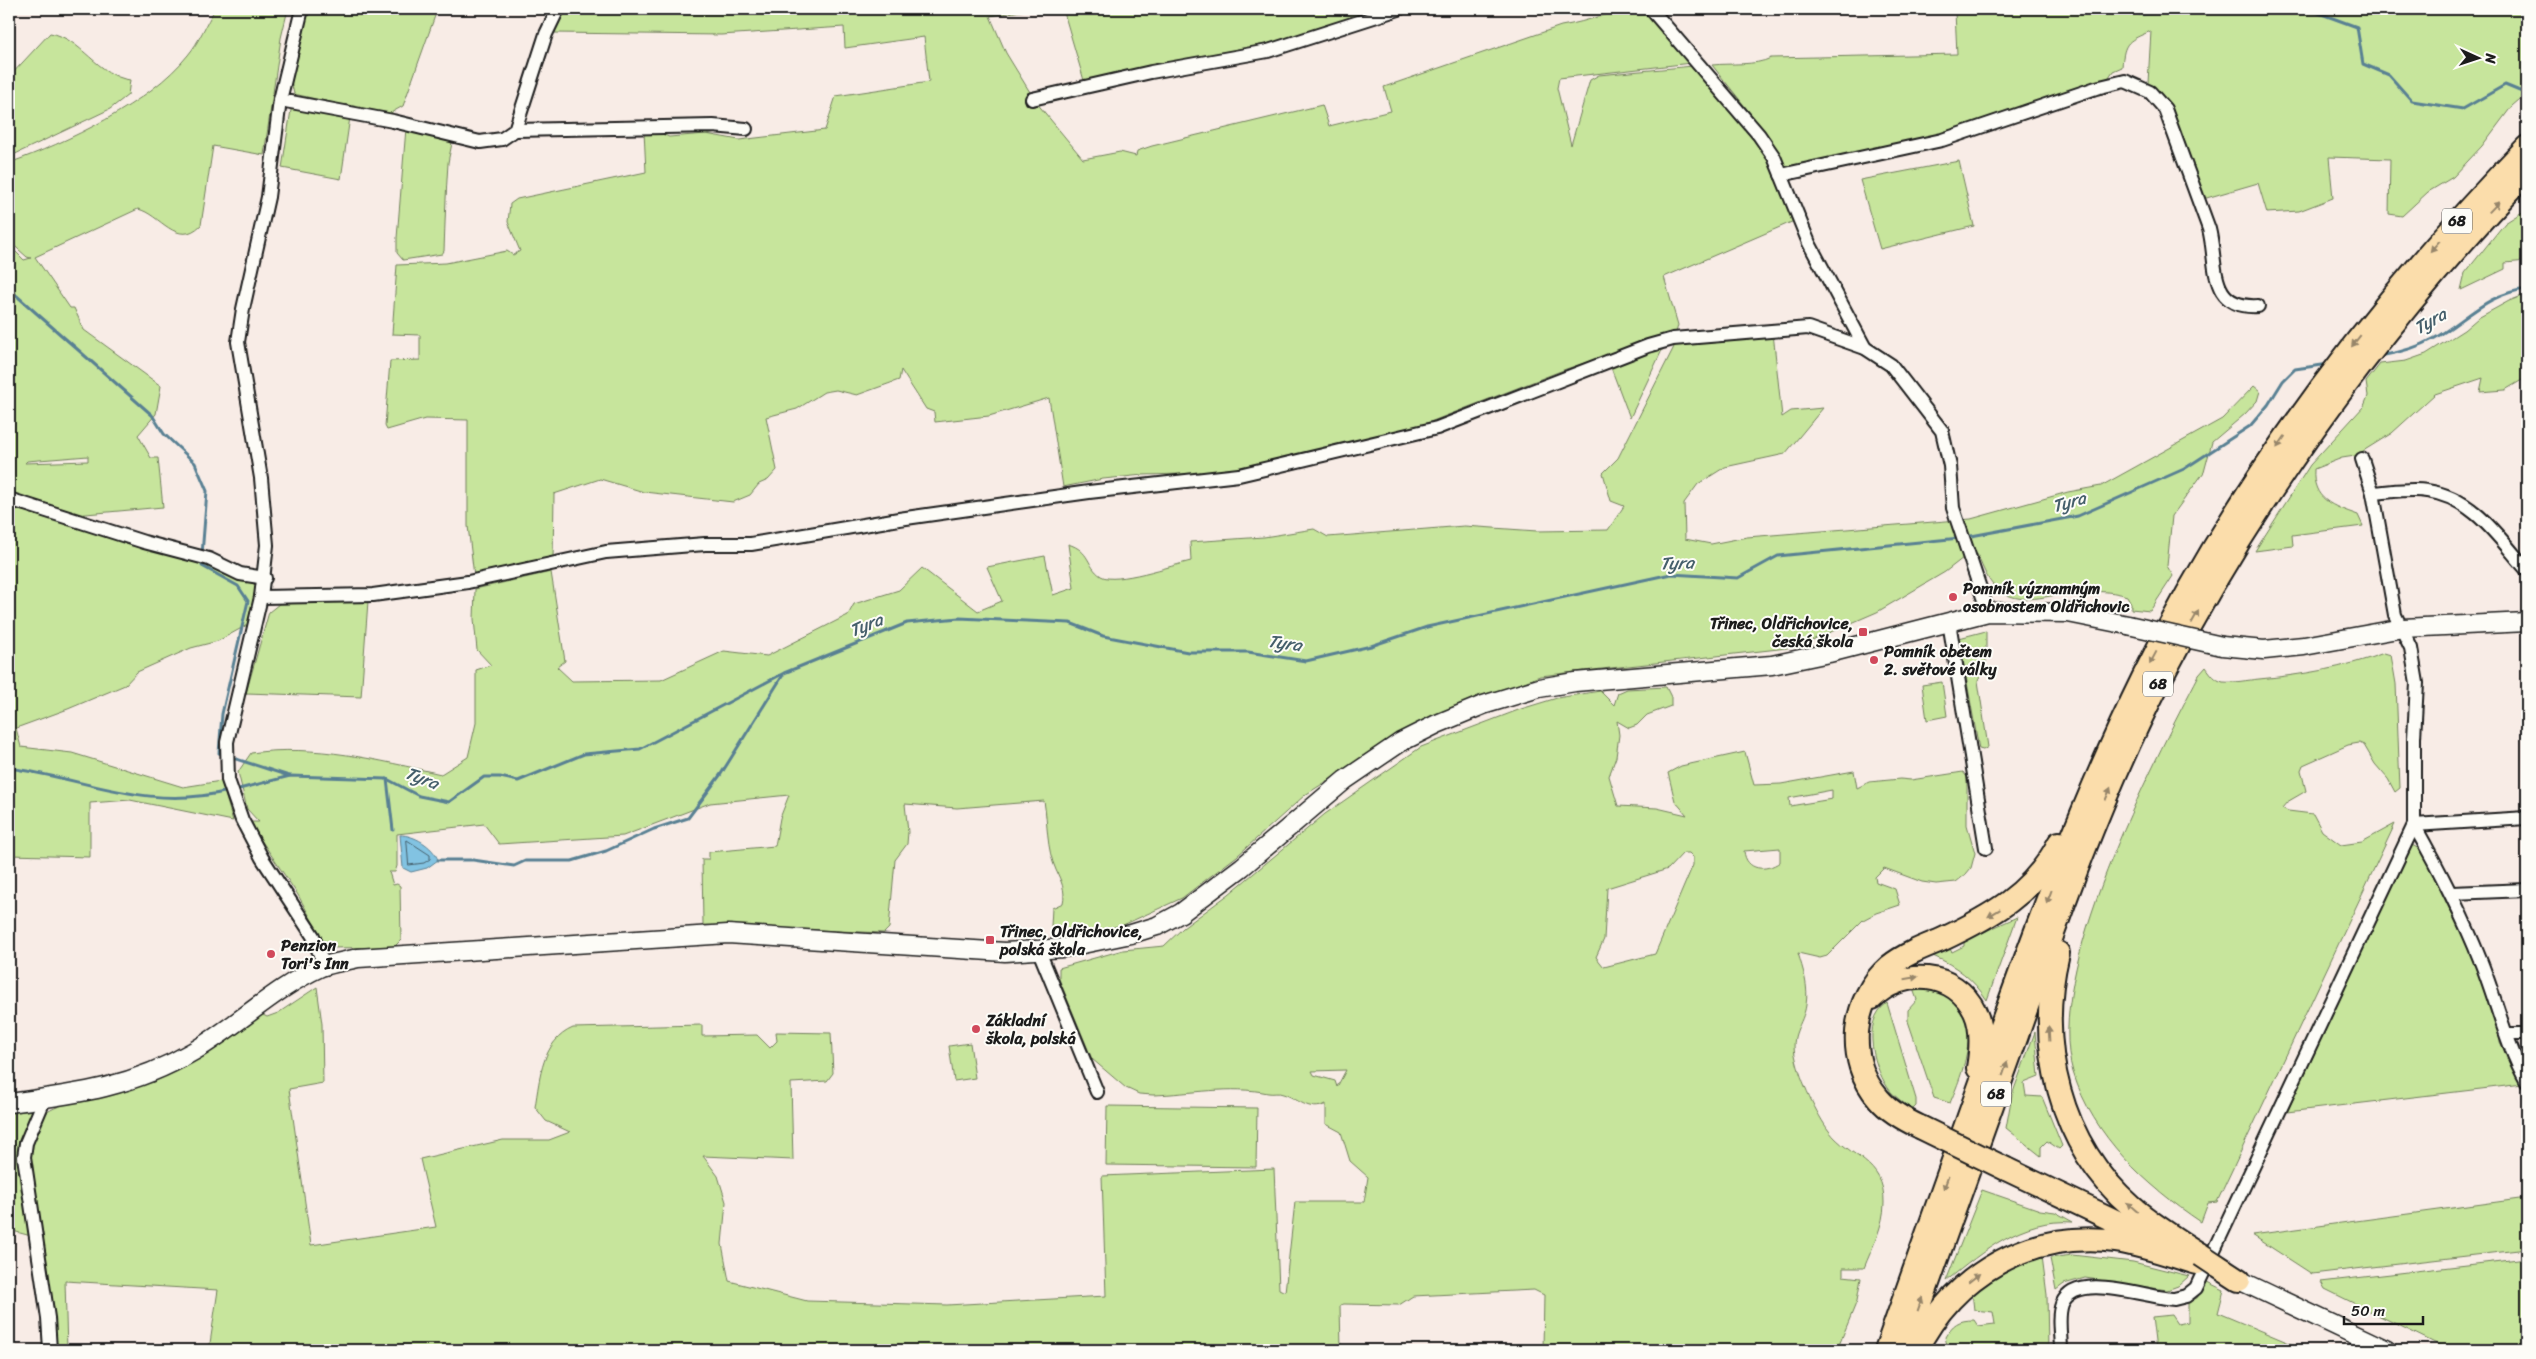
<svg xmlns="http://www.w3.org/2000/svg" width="2536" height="1359" font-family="Sriracha,sans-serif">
<rect width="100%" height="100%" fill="#f8ece6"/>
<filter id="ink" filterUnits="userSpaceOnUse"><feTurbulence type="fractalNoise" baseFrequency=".02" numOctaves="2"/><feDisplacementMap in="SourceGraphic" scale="10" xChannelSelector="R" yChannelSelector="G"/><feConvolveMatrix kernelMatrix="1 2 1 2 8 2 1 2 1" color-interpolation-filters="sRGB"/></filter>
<g filter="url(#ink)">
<!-- green -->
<g fill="#c7e59c" stroke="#72805c" fill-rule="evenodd">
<path d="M215 9H288L281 38 264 155 213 146 201 225C177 249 160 214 138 209L35 257 70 308H74L84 330 161 386 156 414 138 435 151 458H158L163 507 75 515 204 563 256 585 249 624 218 641 191 648 137 672 125 685 68 709 16 728 21 747 72 753 183 787 221 781 233 821 130 800 90 803V857L9 855V245L24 260 31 258 27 257 9 241V163C66 143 150 103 188 55 199 42 206 24 215 9ZM88 456V461L25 463 27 461Z"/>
<path d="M307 9H422L436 13 403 106 387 115 294 94 291 81Z"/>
<path d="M567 9H1033L990 16 1006 53 1036 102 1083 159 1120 152 1136 156 1137 151 1152 146 1322 105 1329 126 1391 111 1384 87 1561 26C1588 22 1615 9 1642 9L1691 63 1559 78 1557 88 1571 145 1590 80 1599 75 1693 66 1763 152 1773 169 1794 221 1664 277 1678 325 1676 333 1566 369 1430 422 1320 452 1224 473 1143 475 1103 479 1063 487 1049 398 989 416 935 422 934 412 926 409 901 370 899 380 857 395 836 390 824 392 797 409 766 417 777 470 768 480 759 484 750 495 733 502 644 492 600 479 554 494 553 560 474 576 468 526V420L425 419 387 430 385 426 390 361 420 360V335L392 334 397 265 446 263 507 251 513 255 520 251 508 222 510 204 517 199 646 172 644 131H655L669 137 706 134 739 140 825 130 836 96 929 82 924 37 845 48 844 27 721 35 554 33 558 21Z"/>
<path d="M1063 9H1387L1241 53 1085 84Z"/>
<path d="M1944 9H2527V93L2512 106 2482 146 2453 177 2428 192 2402 216 2389 214 2390 159 2329 157 2333 198 2299 211 2267 213 2258 183 2203 199 2170 107 2163 96 2148 83 2151 31C2128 41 2124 41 2122 67L2113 71 2107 80 1971 131 1790 168 1784 165 1770 138 1712 65C1731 63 1755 66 1771 58L1957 54 1955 12Z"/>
<path d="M50 33C81 38 98 76 130 80L128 95 110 109 9 157V77Z"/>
<path d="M298 107 350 117 341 179 282 168 291 110Z"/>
<path d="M406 128 452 140C452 147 449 155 448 163 446 192 445 222 444 251L442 254 403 260 397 253V238Z"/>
<path d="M1959 161 1974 226 1880 249 1860 180Z"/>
<path d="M2527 209V261L2505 263V269L2461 290 2465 273 2505 223Z"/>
<path d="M2527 294V377L2505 390 2480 392 2483 378 2435 394 2392 433 2355 456 2342 458 2314 469C2312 500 2333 506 2358 515L2363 526 2292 535 2293 546 2255 551 2310 465 2364 406 2368 396 2366 382 2380 364 2406 361 2426 354 2464 330 2478 318 2509 301Z"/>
<path d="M1773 333 1782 417 1791 411 1823 408 1785 454 1725 467 1698 484 1684 503 1685 539 1711 544 1747 537 1971 519 2068 492 2101 486 2222 419 2254 386 2260 391 2257 401 2245 414 2212 442 2204 472 2172 516 2167 566 2173 576 2150 611 2131 609V603L2127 596C2110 590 2087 591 2070 593 2042 596 2016 608 1993 585 1986 577 1981 563 1977 554L1963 558 1945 572 1877 612 1796 647 1540 676 1425 719 1305 795 1237 856 1182 898 1121 926 1063 938 1051 926 1052 908 1063 903C1066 890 1061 881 1056 870 1046 848 1048 824 1044 801L957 808 905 804 908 832 907 844 895 860 889 928 884 933 703 925 702 859H709V852L775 846 780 818 789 795 710 803 623 836 499 844 484 824 397 834V866L395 872H389L393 885 397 884 400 886 401 940 394 947 331 948 324 942 298 895 249 822H259L247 809 238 772 251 753C315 744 378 760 441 774L468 757 476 723V670L491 665 477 650 474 619 475 589 551 572 565 661 557 667 572 681 661 680 724 651 767 656 848 615 854 604 899 590 922 568 978 611 1002 601 987 567 1045 556 1053 595 1074 588 1068 544C1091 551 1086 566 1101 576 1115 585 1173 565 1191 561L1190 542 1264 537 1314 529 1328 537 1464 526 1537 531 1608 530 1624 506 1611 501 1603 473 1618 458 1676 343Z"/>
<path d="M1657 348H1663L1630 418 1610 365Z"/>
<path d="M368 601 361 697 246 693 269 612 279 604Z"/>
<path d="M1986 631V665L1978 681 1988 747 1983 750 1979 749 1959 638Z"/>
<path d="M2384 653 2391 655 2396 684 2400 788 2395 792 2388 779 2375 764 2364 745 2359 743 2348 745 2303 765 2301 770 2306 791 2287 802 2282 808 2288 811 2313 814 2322 831 2341 845 2362 842 2395 824 2217 1202 2208 1203 2201 1222C2146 1185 2093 1137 2073 1072 2043 974 2152 765 2199 675L2206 667C2211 674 2215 680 2223 682 2234 683 2248 680 2259 679 2302 675 2344 668 2384 653Z"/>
<path d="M1942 682 1947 716 1927 720 1922 685Z"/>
<path d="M1666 687 1671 697V706L1647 715 1637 725 1629 728 1617 721 1619 735 1616 757 1609 776 1618 806 1657 808 1687 815 1675 801 1668 773 1681 766 1745 752 1754 785 1781 784 1854 771 1857 788 1869 782 1900 779 1911 780 1963 772 1967 777V825L1975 853 1971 868 1966 874 1956 882 1936 884 1922 882 1884 868 1875 877 1876 882 1895 889 1900 905 1876 913 1863 920 1827 956 1820 958 1798 953C1803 970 1809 986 1806 1005 1803 1026 1789 1033 1796 1059 1800 1079 1817 1115 1829 1131 1849 1158 1885 1160 1884 1203 1884 1225 1872 1248 1864 1268H1843V1276L1861 1278 1857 1301 1837 1350H1543L1544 1295 1534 1290 1413 1296 1399 1305 1344 1304 1340 1305 1341 1350H209L218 1290 65 1281 67 1350H54L29 1160C31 1146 35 1124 45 1114 58 1102 93 1099 110 1094 166 1081 213 1045 261 1014L267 1017 278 1013 317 987 322 1024 323 1083 289 1089 311 1245 436 1227 420 1159 503 1140H549L570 1132 546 1121 535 1107C540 1077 542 1041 573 1028L702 1025V1036L757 1035 770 1048 777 1041 776 1032 831 1033 833 1073 827 1081 791 1083 793 1160 703 1156 718 1176 726 1202 722 1244 729 1281 807 1301 947 1305 1106 1296 1102 1176 1274 1169 1279 1289 1285 1292 1295 1202H1364L1368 1177 1350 1161 1341 1132 1326 1124V1104C1310 1113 1297 1098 1283 1094 1279 1092 1273 1094 1268 1093 1231 1085 1190 1094 1153 1095L1139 1094 1126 1088 1092 1059 1059 979V968L1123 950 1164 946 1183 928 1229 894 1325 814 1421 747 1521 709 1557 698 1600 691 1614 705 1618 693 1627 689ZM1832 790V799L1790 806 1789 798ZM1780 848V862C1766 872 1746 871 1744 851ZM1683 853H1689L1693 857V865L1655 954 1604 967 1596 957 1604 939 1607 888 1668 869ZM1346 1070 1337 1087 1335 1081 1314 1075 1312 1071Z"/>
<path d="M2412 845 2421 850 2483 979 2500 1029V1042L2523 1084 2287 1112Z"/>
<path d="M2017 917 1987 1000C1973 979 1957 966 1933 956L1948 947 1952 952 1964 946V941Z"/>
<path d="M1912 986C1924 989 1938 990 1949 997 1985 1018 1962 1075 1950 1103L1934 1098 1908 1021V1010L1917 1000Z"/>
<path d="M1887 1003 1916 1099V1106L1912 1110C1905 1104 1897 1098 1891 1092 1874 1071 1860 1021 1887 1003Z"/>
<path d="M2035 1032 2039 1077 2024 1083 2026 1096 2042 1097 2062 1146 2059 1149 2047 1141 2041 1147V1156L2006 1128 2012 1095Z"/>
<path d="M970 1043 975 1078 954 1081 949 1046Z"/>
<path d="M1107 1106 1257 1108 1256 1167 1106 1165Z"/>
<path d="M34 1110 19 1154 31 1236 9 1230V1113Z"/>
<path d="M1982 1190 2040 1210 2055 1212 2073 1222C2021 1218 1984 1251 1946 1281Z"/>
<path d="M2527 1198V1249L2312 1274 2252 1235Z"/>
<path d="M2072 1255 2133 1262 2189 1276 2178 1286 2167 1290 2085 1278 2064 1284 2056 1290 2050 1258Z"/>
<path d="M2042 1256 2047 1295 2048 1350H1944L1947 1345 1945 1337C1953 1324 1958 1320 1974 1320L1978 1326 1995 1324 1993 1312 1974 1310 1972 1292 2011 1269Z"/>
<path d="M2527 1258V1350H2449L2325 1289 2321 1282Z"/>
<path d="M2207 1282 2224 1290 2218 1313 2306 1350H2156L2152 1317 2172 1315 2178 1324 2188 1322V1302L2197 1298Z"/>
</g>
<!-- water -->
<path fill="#82c3e2" stroke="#598093" d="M400 835C414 835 433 846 438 860L427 868 411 872 403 868Z"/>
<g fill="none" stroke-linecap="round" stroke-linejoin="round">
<!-- shore -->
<path stroke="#455f6b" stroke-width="1" d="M407 840 430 855V859L424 863 409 865Z"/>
<!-- stream -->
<g stroke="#598093" stroke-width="3">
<path d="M2121 9 2140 14 2200 9"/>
<path d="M2308 9 2357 27 2363 64 2389 75 2412 101 2463 109 2505 85 2527 94"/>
<path d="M9 289 152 415 164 434 195 463 207 491 202 555"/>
<path d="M2380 356C2398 353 2419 347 2435 338 2466 320 2488 293 2527 289"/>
<path d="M1966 537 2078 516 2184 469 2250 426 2268 405 2283 381 2295 369 2329 364"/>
<path d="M202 561V566L238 586 248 601 222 714 219 753 225 755"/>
<path d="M230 757 289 776"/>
<path d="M9 768C88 779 146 811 229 791"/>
<path d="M387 779 393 830"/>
<path d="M235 790 290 776 387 779 419 796 449 802 484 777H500L518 781 584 754 640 749 784 673 907 623 959 618 1070 623 1103 636 1188 652H1248L1306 661 1371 646 1427 627 1671 574 1738 578 1778 556 1960 538"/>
<path d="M438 860H473L514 866 525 861H572L606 851 654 829 688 818 721 774 783 675"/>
</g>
<!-- street casing -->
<g stroke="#1c1c1c" stroke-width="16">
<g id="street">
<path d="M302 9 280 100 268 197 243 309 238 342 261 478 267 545 261 597 227 742 228 780 242 820 262 858 313 936 324 966"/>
<path d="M1651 9 1759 135 1774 157 1809 243 1865 348"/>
<path d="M1032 99 1151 72 1268 51 1399 9"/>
<path d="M280 100 393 121 480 142 502 139 515 130 546 34 558 9"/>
<path d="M515 130 713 126 746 129"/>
<path d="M1781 175 1942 140 2096 88 2125 81 2150 92 2165 109 2209 229C2218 263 2207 309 2258 306"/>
<path d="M2373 493C2391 492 2409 488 2427 491 2473 497 2499 538 2527 570"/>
<path d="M9 499 144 542 209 559 240 574 265 578"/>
<path d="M261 597 373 595 468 582 606 552 705 544H751L899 519 1089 492 1239 475 1437 428 1648 346 1673 339 1808 328 1865 348 1891 365 1942 431 1950 466 1953 508 1988 612"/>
<path d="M1949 622 1986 848"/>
<path d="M2414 825C2439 869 2462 914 2481 962 2497 1002 2506 1045 2527 1082"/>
<path d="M2414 825 2527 818"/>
<path d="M2452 893 2527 890"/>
<path d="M1039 951 1097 1092"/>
<path d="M2507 1034H2527"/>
<path d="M45 1098 26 1143 24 1157 48 1318 50 1350"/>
<path d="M2061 1350C2061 1336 2057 1317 2062 1304 2076 1270 2147 1298 2174 1299L2186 1296 2196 1288 2414 825V738L2417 683 2411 648 2395 615 2373 493 2362 459"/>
</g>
</g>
<!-- secondary casing -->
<g stroke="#1c1c1c" stroke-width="21">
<g id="secondary">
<path d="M2222 646 2264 650 2304 646 2403 628 2527 622"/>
<path d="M9 1103C78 1094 133 1087 194 1051 238 1025 275 988 321 967 333 963 346 961 358 958L728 934 1005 952 1063 948 1131 934 1157 926 1181 913 1242 867 1345 780 1401 742 1437 724 1483 705 1539 688 1575 682 1772 665 1829 653 1988 612 2068 613 2128 625"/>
<path d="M2239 1280 2387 1350"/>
</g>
</g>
<!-- highway casing -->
<g stroke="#1c1c1c" stroke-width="26">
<g id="highway">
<path d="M2058 953C2036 1044 2059 1144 2132 1207 2153 1225 2177 1240 2201 1255"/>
<path d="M1872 998C1902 968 1955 970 1975 1012 1983 1029 1981 1050 1978 1068"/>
<path d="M1920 1127C1905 1120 1890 1112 1879 1099 1845 1061 1851 999 1890 966 1905 954 1924 947 1941 940 1990 917 2034 893 2059 843"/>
<path d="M2006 1169 2157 1241"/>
<path d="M2216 1265 2239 1280"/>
<path d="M1886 1350C1921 1252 1956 1154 1990 1057 2036 928 2083 800 2143 678 2240 480 2374 305 2527 147"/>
<path d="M1904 1350C1941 1246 1979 1142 2016 1038 2058 917 2101 794 2160 680 2258 492 2380 325 2527 172"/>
<path d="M1916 1350C1954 1274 2030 1230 2116 1241 2143 1245 2170 1255 2197 1263"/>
</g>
</g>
<!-- street -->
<use href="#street" stroke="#fdfcf7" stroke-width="12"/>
<!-- secondary -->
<use href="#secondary" stroke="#fdfcf7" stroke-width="18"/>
<!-- highway -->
<use href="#highway" stroke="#fbddab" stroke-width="22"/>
<!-- secondary-bridge casing -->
<g stroke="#1c1c1c" stroke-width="21" stroke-linecap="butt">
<path id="secondary-bridge" d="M2128 625 2222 646"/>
</g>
<!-- highway-bridge casing -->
<g stroke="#1c1c1c" stroke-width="26" stroke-linecap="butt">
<g id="highway-bridge">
<path d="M1920 1127 2006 1169"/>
<path d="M2201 1255 2216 1265"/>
</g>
</g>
<!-- secondary-bridge -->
<use href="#secondary-bridge" stroke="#fdfcf7" stroke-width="18"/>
<!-- highway-bridge -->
<use href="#highway-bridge" stroke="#fbddab" stroke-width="22"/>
</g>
<!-- one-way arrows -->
<defs><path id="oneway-solid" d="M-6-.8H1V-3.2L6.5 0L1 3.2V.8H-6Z" transform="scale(1.25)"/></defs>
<g fill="#97866b">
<use href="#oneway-solid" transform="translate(2494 207) rotate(-46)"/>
<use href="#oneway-solid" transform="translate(2435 246) rotate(131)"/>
<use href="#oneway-solid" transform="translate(2356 341) rotate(128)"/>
<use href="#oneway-solid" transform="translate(2281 442) rotate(125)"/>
<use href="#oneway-solid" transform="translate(2195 617) rotate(-61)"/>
<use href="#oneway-solid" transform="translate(2153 658) rotate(118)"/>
<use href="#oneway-solid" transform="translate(2108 794) rotate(-68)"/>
<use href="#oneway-solid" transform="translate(2049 897) rotate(111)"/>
<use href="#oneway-solid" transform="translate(1994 913) rotate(149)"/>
<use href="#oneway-solid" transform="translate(1911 978) rotate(-9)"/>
<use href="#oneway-solid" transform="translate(2049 1034) rotate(-93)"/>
<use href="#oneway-solid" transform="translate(2005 1069) rotate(-71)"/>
<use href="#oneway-solid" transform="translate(1946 1183) rotate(110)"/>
<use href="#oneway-solid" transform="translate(2132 1207) rotate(-139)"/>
<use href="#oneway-solid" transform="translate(1974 1278) rotate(-38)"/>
<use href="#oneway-solid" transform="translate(1920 1304) rotate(-71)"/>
</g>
</g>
<!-- markers -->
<g fill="#d1495b" stroke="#fdfcf7" stroke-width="2">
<circle cx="1953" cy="597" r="5"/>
<rect x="1858" y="627" width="10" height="10" rx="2.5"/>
<circle cx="1874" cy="660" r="5"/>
<rect x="985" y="935" width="10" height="10" rx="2.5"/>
<circle cx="271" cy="954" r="5"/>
<circle cx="976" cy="1029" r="5"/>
</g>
<g text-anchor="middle" stroke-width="4" stroke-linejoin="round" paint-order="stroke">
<!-- shield labels -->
<g fill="#fdfcf7" stroke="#605f5e" stroke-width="1">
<rect x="2442" y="208.5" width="30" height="25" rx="4"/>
<rect x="2143" y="671.5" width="30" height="25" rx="4"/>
<rect x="1981" y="1081.5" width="30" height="25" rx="4"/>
</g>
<g font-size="15" font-weight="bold" fill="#1c1c1c">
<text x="2457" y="226">68</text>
<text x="2158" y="689">68</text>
<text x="1996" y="1099">68</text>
</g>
<!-- poi labels -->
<g font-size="16" font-weight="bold" fill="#1c1c1c" stroke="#fdfcf7" text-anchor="start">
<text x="1963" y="594">Pomník významným<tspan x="1963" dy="18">osobnostem Oldřichovic</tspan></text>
<text x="1853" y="629" text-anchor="end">Třinec, Oldřichovice,<tspan x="1853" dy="18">česká škola</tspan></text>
<text x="1884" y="657">Pomník obětem<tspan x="1884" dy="18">2. světové války</tspan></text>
<text x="1000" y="937">Třinec, Oldřichovice,<tspan x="1000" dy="18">polská škola</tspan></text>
<text x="281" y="951">Penzion<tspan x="281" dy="18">Tori's Inn</tspan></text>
<text x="986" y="1026">Základní<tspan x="986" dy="18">škola, polská</tspan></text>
</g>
<!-- water labels -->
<g font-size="18" font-style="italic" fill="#455f6b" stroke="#fdfcf7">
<text transform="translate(2430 321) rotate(-30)" y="6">Tyra</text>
<text transform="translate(2069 502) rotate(-16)" y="6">Tyra</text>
<text transform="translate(1677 563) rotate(-2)" y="6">Tyra</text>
<text transform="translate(866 625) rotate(-22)" y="6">Tyra</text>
<text transform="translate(1285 643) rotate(8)" y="6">Tyra</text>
<text transform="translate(422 778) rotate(21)" y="6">Tyra</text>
</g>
</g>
<!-- margin -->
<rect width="2536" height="1359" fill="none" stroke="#fdfcf7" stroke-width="30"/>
<rect x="15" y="15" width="2506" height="1329" fill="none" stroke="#1c1c1c" stroke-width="2" filter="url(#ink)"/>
<!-- north arrow -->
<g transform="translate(2478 58) rotate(93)" stroke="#fdfcf7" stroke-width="4" paint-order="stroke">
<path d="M0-4L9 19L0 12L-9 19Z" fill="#1c1c1c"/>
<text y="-8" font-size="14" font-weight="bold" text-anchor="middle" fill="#1c1c1c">N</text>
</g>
<!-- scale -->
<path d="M2344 1316v8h79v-8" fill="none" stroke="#1c1c1c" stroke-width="2.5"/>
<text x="2351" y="1316" font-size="15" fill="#1c1c1c" stroke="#fdfcf7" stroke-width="4" paint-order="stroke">50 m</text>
</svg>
